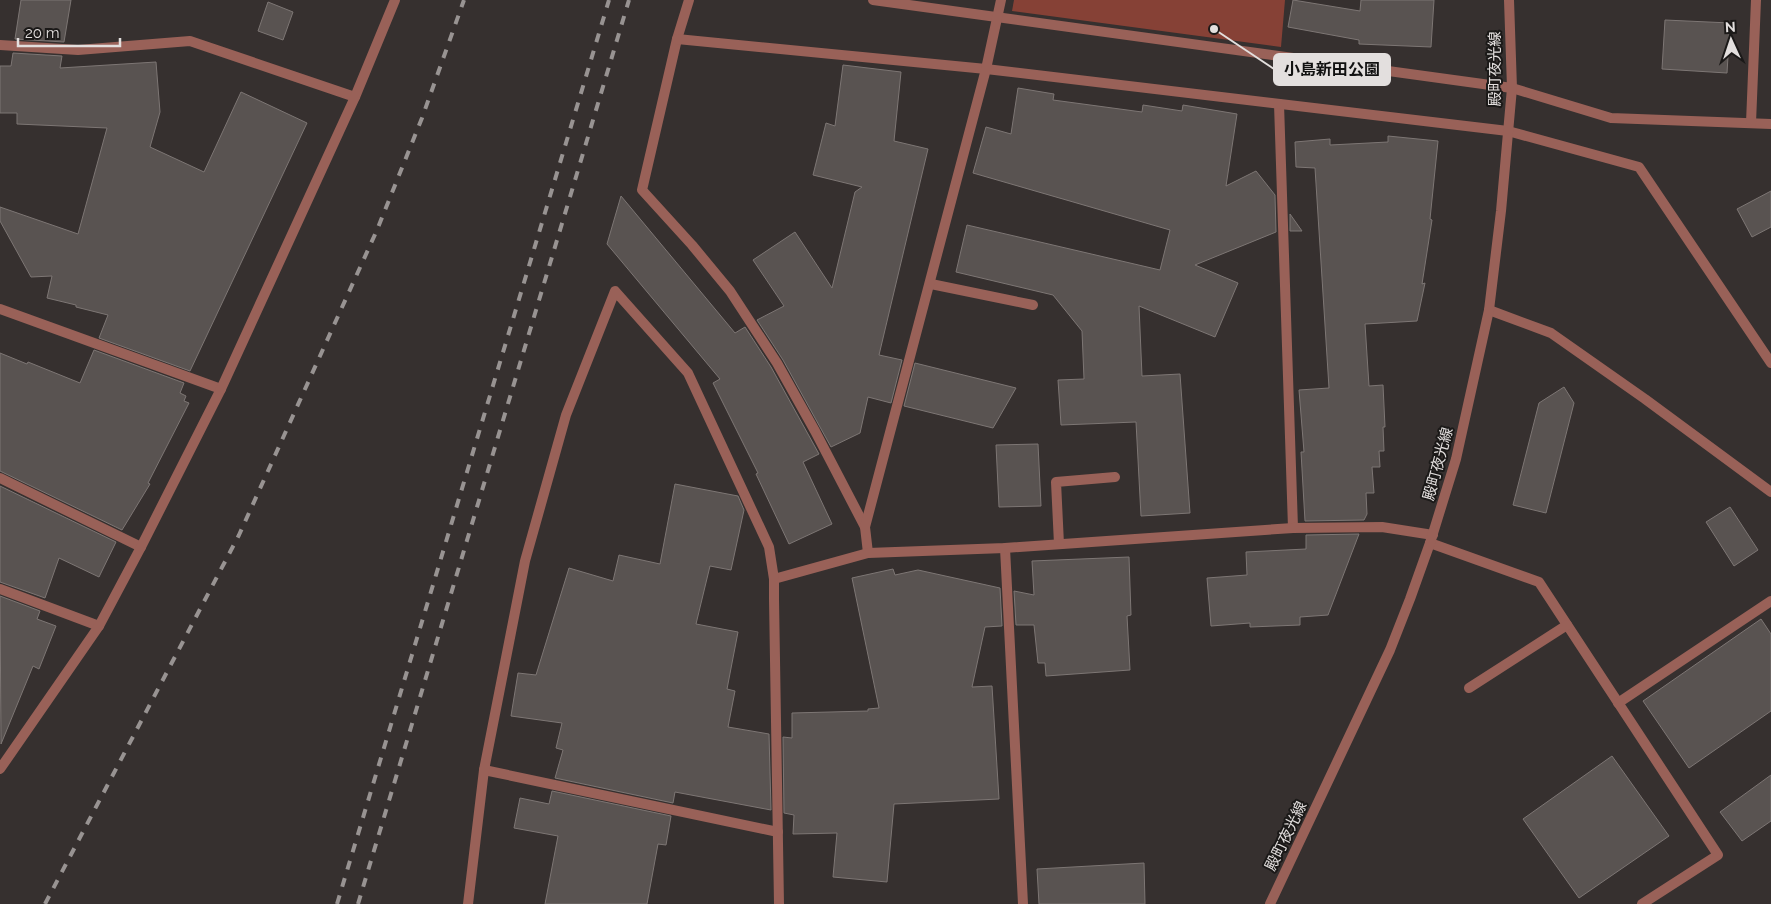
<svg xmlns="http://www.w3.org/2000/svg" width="1771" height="904" font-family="Raleway,'Noto Sans JP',sans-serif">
<rect width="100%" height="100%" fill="#36302f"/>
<!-- green -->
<path fill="#864136" d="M1014 0H1285L1281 47 1012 11Z"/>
<!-- building -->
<g fill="#595351" stroke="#7d7674">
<path d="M21 0H71L64 42 15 39Z"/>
<path d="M1293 0 1360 11 1361 0H1434L1431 47 1359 44V40L1288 27Z"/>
<path d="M268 2 293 12 283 40 258 31Z"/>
<path d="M1665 20 1730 23 1727 73 1662 69Z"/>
<path d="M13 53 62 56 60 68 156 62 160 112 150 147 204 172 241 92 307 123 190 371 99 338 108 315 76 307V305L47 298 52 276 31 277 0 221V207L78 234 107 128 17 124V113H0V66H11Z"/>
<path d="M843 65 901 72 894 141 928 149 879 355 902 360 891 403 868 397 860 433 831 447 783 360 757 320 784 306 753 260 795 232 832 288 855 192 862 187 813 175 826 123 835 126Z"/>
<path d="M1018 88 1054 94 1053 100 1142 112 1143 105 1182 111 1183 105 1237 114 1226 186 1256 171 1275 195 1276 232 1195 265 1238 283 1215 337 1139 306 1142 376 1180 374 1190 513 1141 516 1136 422 1061 425 1058 380 1084 379 1082 331 1053 295 956 272 967 225 1160 270 1170 230 973 173 986 127 1011 134Z"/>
<path d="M1388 136 1438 141 1430 219 1432 220 1422 284 1425 283 1417 321 1365 324 1369 386 1383 385 1385 427H1383L1384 451H1379L1380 467H1372L1374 493H1366L1367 514 1364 520 1305 521 1301 452H1304L1299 390 1329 388 1315 168 1296 167 1295 142 1330 139V145L1388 142Z"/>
<path d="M1771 191V227L1752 237 1737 209Z"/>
<path d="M621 196 735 333 745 327 771 367 819 454 803 462 832 524 789 544 756 474 758 473 713 383 720 379 607 244Z"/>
<path d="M1290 214 1302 231H1290Z"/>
<path d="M94 350 184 383 180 393 186 396 184 401 189 403 148 483 150 484 122 530 0 471V353L27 364 28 362 80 383Z"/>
<path d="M915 363 1016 388 993 428 904 406Z"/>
<path d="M1564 387 1574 403 1546 513 1513 505 1539 403Z"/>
<path d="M1038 444 1041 506 999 507 996 445Z"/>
<path d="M675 484 738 496 744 510 731 570 710 566 696 624 738 632 727 689 735 691 728 727 769 734 771 810 675 792 673 803 555 778 563 750 556 748 562 723 511 716 518 673 536 675 569 568 613 581 619 555 660 564Z"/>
<path d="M0 486 116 542 99 577 59 558 45 598 0 582Z"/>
<path d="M1730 507 1758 550 1734 566 1706 522Z"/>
<path d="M1359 534 1328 615 1300 617V625L1250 627V623L1211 626 1207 578 1247 575 1246 552 1306 549V535Z"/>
<path d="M1129 557 1131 615 1127 616 1130 670 1046 676 1045 663H1038L1034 625H1016L1014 591 1034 595 1032 561Z"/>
<path d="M893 569 895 575 918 570 1000 588 1002 626 985 627 972 687 992 686 999 799 894 804 887 882 833 877 837 833 793 834 794 815 784 813 783 737 792 738V713L868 711V709L879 708 852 578Z"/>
<path d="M0 596 40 611 37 619 56 626 39 669 33 666 1 744Z"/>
<path d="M1761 619 1771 634V711L1689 768 1643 701Z"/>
<path d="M1612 756 1669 836 1579 898 1523 819Z"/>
<path d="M1771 775V821L1742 841 1720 812Z"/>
<path d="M552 791 671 816 666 845 658 844 647 904H545L558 836 514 828 520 798 549 804Z"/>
<path d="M1144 863 1145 904H1039L1037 869Z"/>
</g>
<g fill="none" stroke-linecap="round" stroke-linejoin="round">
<!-- service -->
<g stroke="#996158" stroke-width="10">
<path d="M1512 88 1611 118 1771 124"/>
<path d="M1279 104 1293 528"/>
<path d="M1751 123 1756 0"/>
<path d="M1508 131 1639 167 1771 363"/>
<path d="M931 284 1033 305"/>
<path d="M0 478 141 547"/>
<path d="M1430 543 1539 582 1718 855 1642 904"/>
<path d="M1059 544 1056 482 1115 477"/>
<path d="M1469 688 1567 625"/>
<path d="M1618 703 1771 601"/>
</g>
<!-- minor -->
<g stroke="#996158" stroke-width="10">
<path d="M689 0 677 39 642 190 692 245 730 291 777 363 815 431 865 527"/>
<path d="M873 0 1512 88"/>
<path d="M677 39 986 69 1508 131"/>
<path d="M0 45 78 50 190 41 355 97"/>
<path d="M0 309 221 389"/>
<path d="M1489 310 1551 333 1645 399 1771 492"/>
<path d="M1005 548 1023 904"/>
<path d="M868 553 865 527 986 69 1001 0"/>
<path d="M774 579 868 553 1005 548 1293 528 1382 527 1433 535"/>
<path d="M0 589 99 626"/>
<path d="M0 769 99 626 141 547 221 389 355 97 395 0"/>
<path d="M484 770 778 832"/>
<path d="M468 904 484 770 525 561 566 415 615 291 688 373 769 547 774 579V599L779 904"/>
</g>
<!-- tertiary -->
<path stroke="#996158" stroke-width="10" d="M1270 904 1390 650 1410 599 1430 543 1456 459 1489 310 1501 211 1512 88 1509 0"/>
<!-- rail -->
<g stroke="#989392" stroke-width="4" stroke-dasharray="9 9" stroke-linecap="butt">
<path d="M45 904 239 535 377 230 422 118 464 0"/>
<path d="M337 904 609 0"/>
<path d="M358 904 629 0"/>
</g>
</g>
<g text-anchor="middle" stroke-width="4" stroke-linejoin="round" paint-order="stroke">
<!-- street labels -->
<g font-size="15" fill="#e3dfde" stroke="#1b1918">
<text transform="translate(1495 69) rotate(-90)" y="5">殿町夜光線</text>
<text transform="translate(1438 464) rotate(-75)" y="5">殿町夜光線</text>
<text transform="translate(1286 836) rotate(-64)" y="5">殿町夜光線</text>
</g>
</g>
<!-- callouts -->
<path fill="none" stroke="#e3dfde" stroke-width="2" d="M1214 29L1274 69"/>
<circle fill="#e3dfde" stroke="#1b1918" stroke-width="2" cx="1214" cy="29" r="5"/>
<rect fill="#e3dfde" stroke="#e3dfde" stroke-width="2" x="1274" y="54" width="116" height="31" rx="5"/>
<g font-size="16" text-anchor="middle" font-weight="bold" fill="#111">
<text x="1332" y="75">小島新田公園</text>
</g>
<!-- north arrow -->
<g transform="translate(1731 40) rotate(357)" stroke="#1b1918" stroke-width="4" paint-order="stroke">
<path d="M0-4L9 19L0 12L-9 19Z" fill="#e3dfde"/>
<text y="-8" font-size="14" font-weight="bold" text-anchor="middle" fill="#e3dfde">N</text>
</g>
<!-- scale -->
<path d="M18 38v8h102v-8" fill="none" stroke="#e3dfde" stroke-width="2.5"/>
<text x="25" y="38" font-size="15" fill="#e3dfde" stroke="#1b1918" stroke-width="4" paint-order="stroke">20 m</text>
</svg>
